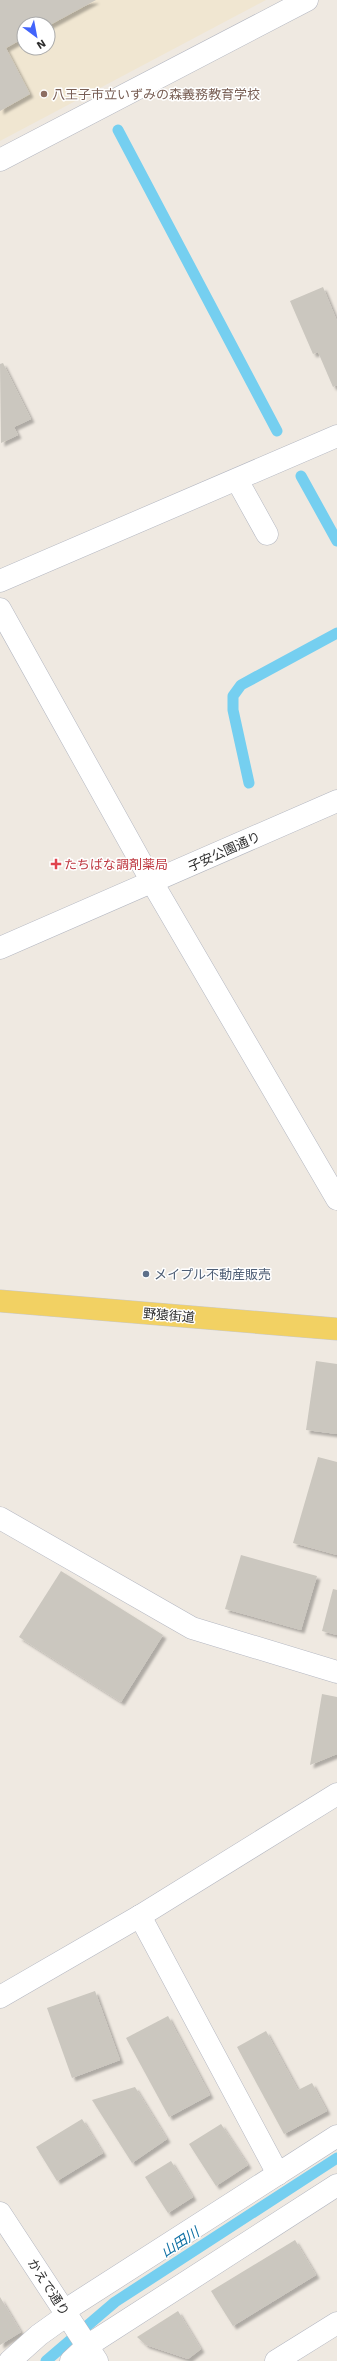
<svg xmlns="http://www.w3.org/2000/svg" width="337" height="2361" font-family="'Work Sans','Noto Sans JP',sans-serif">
<defs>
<filter id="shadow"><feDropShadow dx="3.5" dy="3.5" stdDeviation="1" flood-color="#0004"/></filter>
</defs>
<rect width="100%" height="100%" fill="#efe9e1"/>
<!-- education -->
<path fill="#f0e6d1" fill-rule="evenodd" d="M0 0H266L0 141ZM24 24H48V48H24Z"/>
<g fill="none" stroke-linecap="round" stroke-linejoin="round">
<!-- stream -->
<g stroke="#75cff0" stroke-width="11">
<path d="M118 130 277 431"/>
<path d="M301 476 337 541"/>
<path d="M249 783 233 710V696L241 685 337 633"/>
<path d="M46 2361 115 2302 337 2158"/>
</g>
</g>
<!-- building -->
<g fill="#cbc7bf" filter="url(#shadow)">
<path d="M0 0H96L48 26 24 24V38L6 48 30 94 0 111Z"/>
<path d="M323 287 337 321V385L333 387 318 352 313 354 290 301Z"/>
<path d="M3 363 31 419 14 427 18 435 1 443 0 364Z"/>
<path d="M316 1361 337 1364V1434L306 1430Z"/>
<path d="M318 1457 337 1462V1555L293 1543Z"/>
<path d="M241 1555 317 1576 301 1630 225 1609Z"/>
<path d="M61 1571 163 1635 121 1702 19 1637Z"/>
<path d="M333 1589 337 1590V1635L322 1631Z"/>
<path d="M322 1694 337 1697V1754L310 1765Z"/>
<path d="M95 1991 120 2060 72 2078 47 2008Z"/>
<path d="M168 2016 210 2095 169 2117 126 2038Z"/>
<path d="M266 2031 298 2090 312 2083 327 2111 284 2134 237 2047Z"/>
<path d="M135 2087 167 2139 132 2163 92 2100Z"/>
<path d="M82 2119 103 2153 57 2181 36 2147Z"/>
<path d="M221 2124 248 2165 216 2186 189 2144Z"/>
<path d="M171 2161 193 2197 168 2213 145 2177Z"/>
<path d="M295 2240 316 2275 233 2326 211 2291Z"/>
<path d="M0 2297 21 2332 0 2345Z"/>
<path d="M178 2311 201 2349 188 2359 146 2345 137 2337Z"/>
</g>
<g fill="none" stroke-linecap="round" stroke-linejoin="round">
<!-- minor casing -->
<g stroke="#b4b7c1" stroke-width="23">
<g id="minor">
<path d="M0 160 307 0"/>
<path d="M237 480 267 534"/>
<path d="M0 581 337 436"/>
<path d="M0 609 152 882 337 1199"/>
<path d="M0 948 337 801"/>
<path d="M0 1518 192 1628 337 1672"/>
<path d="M140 1916 278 2174"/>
<path d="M0 1997 140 1916 337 1794"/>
<path d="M0 2213 97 2361"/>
<path d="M64 2311 337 2136"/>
<path d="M10 2361 39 2335 67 2315"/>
<path d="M71 2361 87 2346 337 2185"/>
<path d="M276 2361 337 2323"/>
</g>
</g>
<!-- major casing -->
<g stroke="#c9c9c9" stroke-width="23">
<path id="major" d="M0 1301 337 1329"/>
</g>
<!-- minor -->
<use href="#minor" stroke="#fff" stroke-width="22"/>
<!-- major -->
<use href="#major" stroke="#f2d163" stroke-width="22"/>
</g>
<!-- markers -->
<circle fill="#8d6e63" stroke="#fff" stroke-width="1.5" cx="44" cy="94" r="4"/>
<path fill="#e0444e" stroke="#fff" stroke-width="1.5" d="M54 858h4v4h4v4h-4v4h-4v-4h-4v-4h4z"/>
<circle fill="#5c6f8a" stroke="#fff" stroke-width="1.5" cx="146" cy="1274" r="4"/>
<g text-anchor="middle" stroke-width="3" stroke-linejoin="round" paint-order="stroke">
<!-- education labels -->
<g font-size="13" fill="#785e54" stroke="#fff" text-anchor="start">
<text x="52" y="99">八王子市立いずみの森義務教育学校</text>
</g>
<!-- street labels -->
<g font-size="13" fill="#2e2e2e" stroke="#fff">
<text transform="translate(224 851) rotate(-24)" y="5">子安公園通り</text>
<text transform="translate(169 1315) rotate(5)" y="5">野猿街道</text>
<text transform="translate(49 2287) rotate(57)" y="5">かえで通り</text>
</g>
<!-- health labels -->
<g font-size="13" fill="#be3a42" stroke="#fff" text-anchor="start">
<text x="64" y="869">たちばな調剤薬局</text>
</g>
<!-- service labels -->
<g font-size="13" fill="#4e5e75" stroke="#fff" text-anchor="start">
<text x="154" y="1279">メイプル不動産販売</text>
</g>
<!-- water labels -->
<g font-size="14" font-style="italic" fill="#0d6fa3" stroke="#fff">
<text transform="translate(180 2242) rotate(-33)" y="5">山田川</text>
</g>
</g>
<!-- north arrow -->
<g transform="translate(36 36) rotate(148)"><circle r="19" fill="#ffffff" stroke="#ababab"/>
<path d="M0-3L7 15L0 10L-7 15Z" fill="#4264fb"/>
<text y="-6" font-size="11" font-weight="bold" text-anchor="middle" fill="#2e2e2e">N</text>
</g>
</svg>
